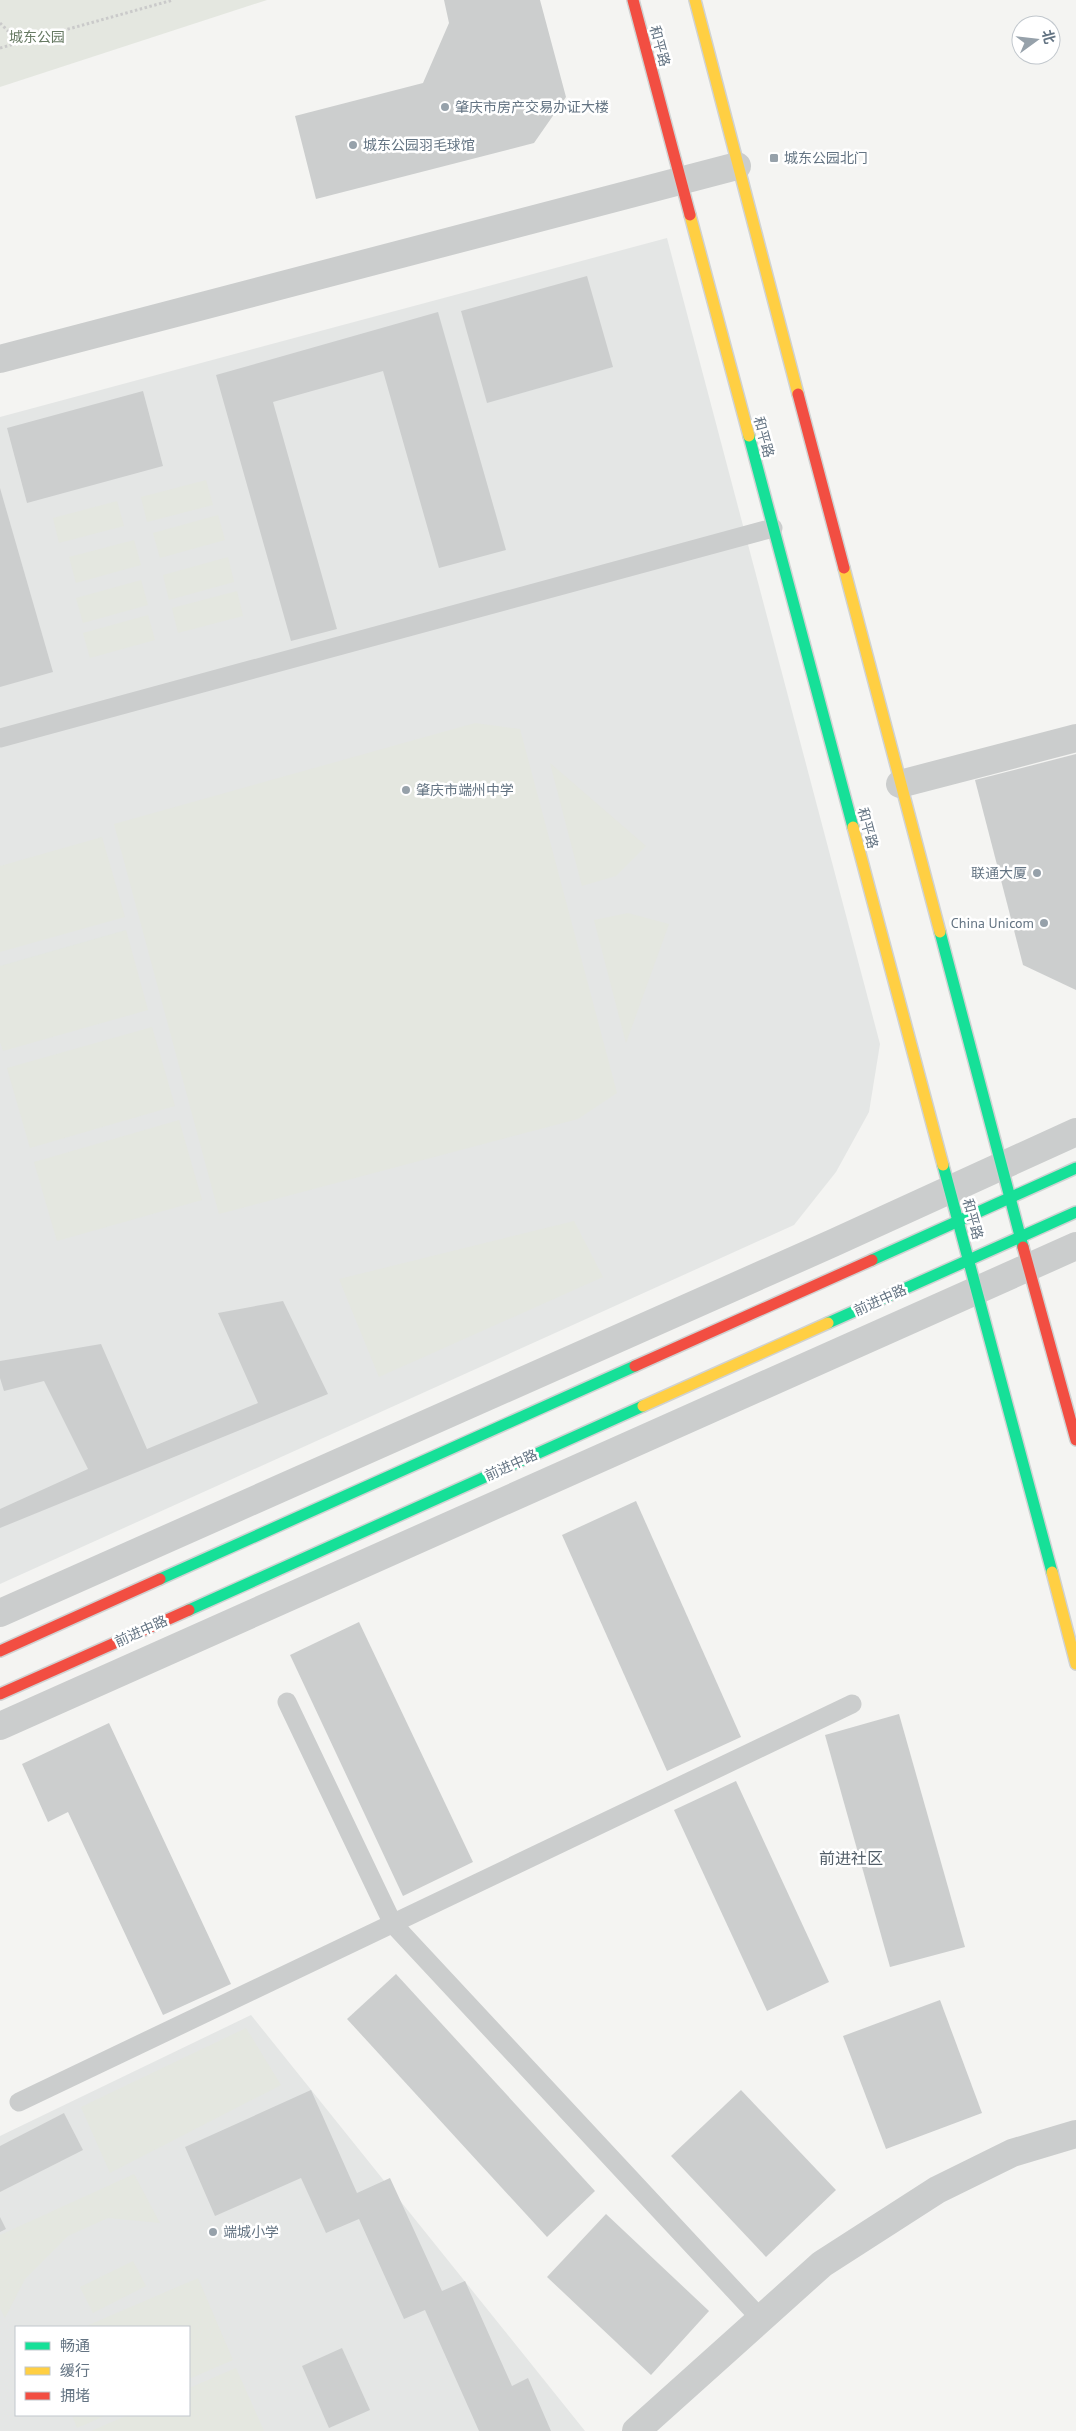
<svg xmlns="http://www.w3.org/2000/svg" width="1076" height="2431" font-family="'PT Sans','Noto Sans SC',sans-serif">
<rect width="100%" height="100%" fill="#f4f4f2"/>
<!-- built -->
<g fill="#e4e6e5" fill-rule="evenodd">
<path d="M667 238 880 1044 869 1112 836 1172 794 1225 0 1584V417Z"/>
<path d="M251 2015 585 2431H0V2136ZM16 2327H189V2415H16Z"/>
</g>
<!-- green -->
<g fill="#e4e7e0">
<path d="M0 0H267L0 87Z"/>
<path d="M206 480 213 505 147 522 141 497Z"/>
<path d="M117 501 124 526 59 543 53 518Z"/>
<path d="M218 515 225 540 160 558 153 533Z"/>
<path d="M134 540 141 565 76 583 69 557Z"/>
<path d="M228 557 234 582 169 600 163 575Z"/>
<path d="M141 580 148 605 83 623 76 598Z"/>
<path d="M237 591 243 616 178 633 172 608Z"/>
<path d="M148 615 155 640 90 658 83 633Z"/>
<path d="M475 723 520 729 617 1093 578 1119 219 1214 114 824Z"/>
<path d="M550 763 646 846 616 876 582 886Z"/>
<path d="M102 837 125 917 0 952V866Z"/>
<path d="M628 913 669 924 626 1043 594 920Z"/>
<path d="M126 930 148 1010 3 1051 0 1042V966Z"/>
<path d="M152 1027 175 1106 30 1148 7 1068Z"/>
<path d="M179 1120 202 1200 57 1241 34 1162Z"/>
<path d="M574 1221 603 1277 379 1377 339 1279Z"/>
<path d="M246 2028 281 2085 110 2173 81 2107Z"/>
<path d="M134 2174 160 2223 108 2218 68 2236 25 2279 5 2318 0 2308V2235Z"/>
<path d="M133 2261 146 2286 93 2313 80 2287Z"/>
<path d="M198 2278 233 2360 189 2379V2327H84Z"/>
<path d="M236 2368 264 2431H91L128 2415H189V2388Z"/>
<path d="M72 2415H107L77 2428Z"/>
</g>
<!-- building -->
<g fill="#cccece">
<path d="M444 0H540L566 97 534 143 316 199 295 116 423 83 449 23Z"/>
<path d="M587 276 613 367 487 403 461 311Z"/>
<path d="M438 312 506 550 439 568 383 371 273 402 337 629 291 641 216 375Z"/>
<path d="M143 391 163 466 27 503 7 428Z"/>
<path d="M0 488 53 672 0 687Z"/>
<path d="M1076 754V990L1023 965 975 780Z"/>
<path d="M283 1301 328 1394 0 1528V1509L88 1469 44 1381 4 1391 0 1378V1361L101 1344 147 1449 258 1403 218 1313Z"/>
<path d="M636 1501 741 1737 667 1771 562 1535Z"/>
<path d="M359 1622 473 1862 403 1896 290 1655Z"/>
<path d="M899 1714 965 1947 890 1967 825 1735Z"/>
<path d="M109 1723 231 1984 163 2015 68 1812 48 1822 22 1764Z"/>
<path d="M736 1781 829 1982 767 2011 674 1810Z"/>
<path d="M396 1974 595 2191 547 2237 347 2019Z"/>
<path d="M940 2000 982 2113 886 2149 843 2036Z"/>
<path d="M311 2090 357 2193 390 2178 442 2291 465 2281 512 2386 528 2378 551 2431H479L425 2310 404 2319 359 2219 326 2233 301 2178 215 2216 185 2147Z"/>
<path d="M741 2090 836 2190 766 2257 671 2156Z"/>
<path d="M64 2113 83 2150 0 2192V2146Z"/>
<path d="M606 2214 709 2311 651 2375 547 2277Z"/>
<path d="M0 2217 6 2229 0 2232Z"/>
<path d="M342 2348 370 2410 329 2428 302 2366Z"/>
</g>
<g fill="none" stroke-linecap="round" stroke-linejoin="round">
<!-- fast casing -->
<g stroke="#d0d2d2" stroke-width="14">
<g id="fast">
<path d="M749 436 853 827"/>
<path d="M940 932 1023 1247"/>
<path d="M943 1165 1052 1572"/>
<path d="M872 1260 1076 1168"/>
<path d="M828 1323 1076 1212"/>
<path d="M160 1579 635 1366"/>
<path d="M189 1610 643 1406"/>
</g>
</g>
<!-- slow casing -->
<g stroke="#d0d2d2" stroke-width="14">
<g id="slow">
<path d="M695 0 798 394"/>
<path d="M690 215 749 436"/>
<path d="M844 568 940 932"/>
<path d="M853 827 943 1165"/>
<path d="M643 1406 828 1323"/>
<path d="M1052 1572 1076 1664"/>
</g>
</g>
<!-- jam casing -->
<g stroke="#d0d2d2" stroke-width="14">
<g id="jam">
<path d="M633 0 690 215"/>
<path d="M798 394 844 568"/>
<path d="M1023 1247 1076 1440"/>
<path d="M635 1366 872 1260"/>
<path d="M0 1651 160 1579"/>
<path d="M0 1694 189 1610"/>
</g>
</g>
<!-- path -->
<g stroke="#cacaca" stroke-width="3" stroke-dasharray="2.5 2.5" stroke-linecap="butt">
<path d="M0 23 19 42"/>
<path d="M0 48 173 0"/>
</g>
<!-- lane -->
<g stroke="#cbcdcd" stroke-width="19">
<path d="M0 738 773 528"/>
<path d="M287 1702 393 1924 761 2319"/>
<path d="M19 2102 852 1704"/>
</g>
<!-- street -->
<g stroke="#cbcdcd" stroke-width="28">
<path d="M0 359 737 166"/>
<path d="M900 784 1076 738"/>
<path d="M0 1613 833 1243 1076 1132"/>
<path d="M0 1726 1076 1246"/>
<path d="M636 2431 822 2264 937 2190 1012 2153 1076 2134"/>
</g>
<!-- fast -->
<use href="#fast" stroke="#16e098" stroke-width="11"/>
<!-- slow -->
<use href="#slow" stroke="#ffcf43" stroke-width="11"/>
<!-- jam -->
<use href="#jam" stroke="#f24e42" stroke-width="11"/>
</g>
<!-- markers -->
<g fill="#96a1aa" stroke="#fff" stroke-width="2">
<circle cx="445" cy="107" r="5"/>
<circle cx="353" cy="145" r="5"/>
<rect x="769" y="153" width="10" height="10" rx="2.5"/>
<circle cx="406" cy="790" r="5"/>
<circle cx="1037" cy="873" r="5"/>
<circle cx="1044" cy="923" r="5"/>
<circle cx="213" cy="2232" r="5"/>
</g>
<g text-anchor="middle" stroke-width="5" stroke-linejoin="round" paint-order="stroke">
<!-- park labels -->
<g font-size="14" fill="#677a63" stroke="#fff">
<text x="37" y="42">城东公园</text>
</g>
<!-- street labels -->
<g font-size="14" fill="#647483" stroke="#fff">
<text transform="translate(660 46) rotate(75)" y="5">和平路</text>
<text transform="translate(764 437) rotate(75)" y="5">和平路</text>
<text transform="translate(868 828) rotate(75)" y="5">和平路</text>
<text transform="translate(973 1219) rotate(75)" y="5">和平路</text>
<text transform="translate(880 1300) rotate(-24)" y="5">前进中路</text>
<text transform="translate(511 1465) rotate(-24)" y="5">前进中路</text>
<text transform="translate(141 1631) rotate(-24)" y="5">前进中路</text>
</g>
<!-- poi labels -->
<g font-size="14" fill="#647483" stroke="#fff" text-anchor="start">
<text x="455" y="112">肇庆市房产交易办证大楼</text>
<text x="363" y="150">城东公园羽毛球馆</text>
<text x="784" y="163">城东公园北门</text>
<text x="416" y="795">肇庆市端州中学</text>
<text x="1027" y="878" text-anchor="end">联通大厦</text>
<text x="1034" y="928" text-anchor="end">China Unicom</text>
<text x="223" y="2237">端城小学</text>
</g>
<!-- quarter labels -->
<g font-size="16" fill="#525e68" stroke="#fff">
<text x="851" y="1864">前进社区</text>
</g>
</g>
<!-- legend -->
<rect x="15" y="2326" width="175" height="90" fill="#ffffff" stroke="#c1c7cd"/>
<rect x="25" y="2342" width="25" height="8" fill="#16e098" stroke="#c1c7cd"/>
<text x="60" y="2351" font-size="15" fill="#647483">畅通</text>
<rect x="25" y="2367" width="25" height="8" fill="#ffcf43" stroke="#c1c7cd"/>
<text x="60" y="2376" font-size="15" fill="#647483">缓行</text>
<rect x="25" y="2392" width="25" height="8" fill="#f24e42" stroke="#c1c7cd"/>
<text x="60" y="2401" font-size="15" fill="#647483">拥堵</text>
<!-- north arrow -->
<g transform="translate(1036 40) rotate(75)"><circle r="24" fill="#ffffff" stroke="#c1c7cd"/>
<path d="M0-4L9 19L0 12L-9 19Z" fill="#96a1aa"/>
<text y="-8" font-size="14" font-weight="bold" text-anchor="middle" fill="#647483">北</text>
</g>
</svg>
